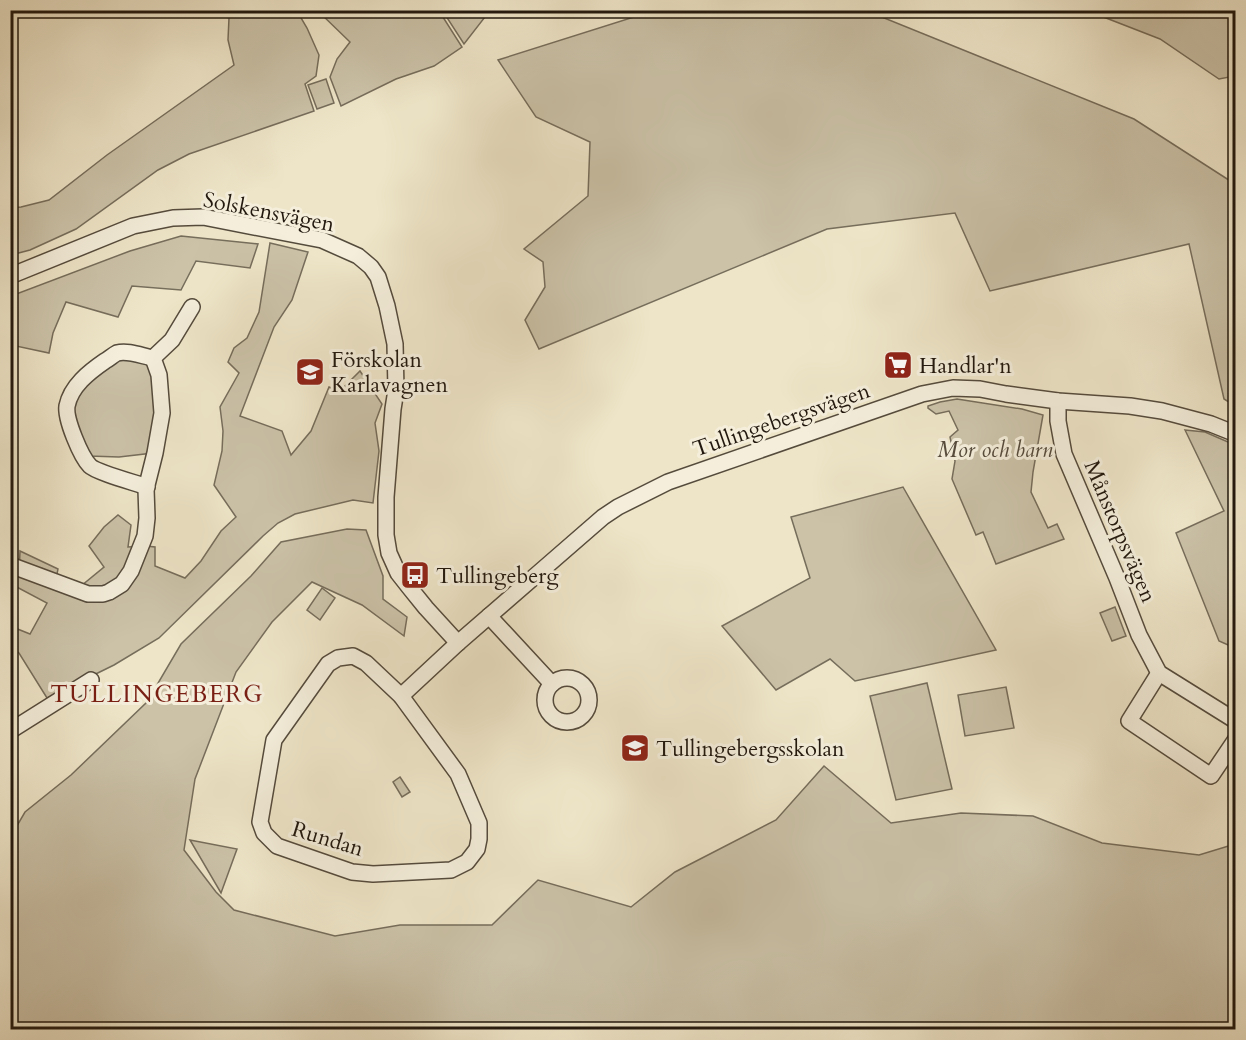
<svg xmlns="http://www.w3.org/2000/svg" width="1246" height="1040" font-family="Cardo,serif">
<rect width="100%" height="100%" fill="#eee5c8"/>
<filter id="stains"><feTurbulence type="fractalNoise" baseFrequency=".00333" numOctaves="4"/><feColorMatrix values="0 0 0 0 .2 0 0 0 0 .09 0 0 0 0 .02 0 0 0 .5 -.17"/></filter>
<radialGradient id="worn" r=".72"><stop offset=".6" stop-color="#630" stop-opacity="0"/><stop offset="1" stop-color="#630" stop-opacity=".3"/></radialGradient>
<!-- green -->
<g fill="#cbc2a8" stroke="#766d5b" stroke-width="1.5">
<path d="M423 10 441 14 462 47 434 66 396 79 341 106 330 77 337 59 350 42 318 11Z"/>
<path d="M456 10 477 11 485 17 464 44 444 13Z"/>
<path d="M656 10 867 11 1134 119 1235 184V406L1224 399 1189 244 990 291 955 213 827 229 539 349 525 320 545 287 543 262 524 249 588 196 590 142 536 117 498 60Z"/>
<path d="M213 11H297L307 28 319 55 316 76 305 84 314 111 189 154 158 170 76 229 30 250 11 255V208L21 207 49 200 107 155 234 65 228 40 229 18Z"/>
<path d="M1088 11H1235V76L1219 79 1160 39Z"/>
<path d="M326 79 334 103 317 109 308 85Z"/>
<path d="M181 236 258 244 250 268 196 261 181 290 132 286 118 317 66 302 53 333 49 353 11 345V296L130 251Z"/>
<path d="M270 243 308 252 292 300 274 327 240 416 282 431 291 455 311 431 329 387 340 391 360 371 382 404 375 423 379 451 373 503 353 500 295 514 278 523 263 536 159 638 114 665 47 698 19 653 11 647 10 626 30 634 47 603 11 584 10 573 19 576 20 551 58 569 54 589 70 595 104 567 89 546 104 527 118 515 131 525 128 547 146 546 155 547V566L185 578 201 561 221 531 236 517 214 485 222 451 223 431 220 407 239 373 228 362 234 348 247 338 259 312Z"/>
<path d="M124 356 151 366 160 416 153 453 119 457 89 456 75 431 72 402 79 388Z"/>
<path d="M957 399 1022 409 1043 415 1033 472 1031 492 1048 528 1057 524 1064 539 996 564 983 532 976 535 952 479 955 461 950 437 958 430 949 411 936 414 928 408V406L940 402Z"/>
<path d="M1185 430 1205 432 1235 445V648L1219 641 1176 533 1224 511Z"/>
<path d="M903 487 996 650 855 681 830 659 776 690 722 626 810 578 791 517Z"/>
<path d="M347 529 366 530 383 576V599L407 617 404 636 362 605 312 582 272 622 236 672 195 779 184 850 216 892 234 910 335 936 400 925H492L538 880 631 907 675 872 776 820 824 766 891 823 961 813 1033 816 1102 843 1199 855 1235 844V1029H11V836L25 812 71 775 147 702 181 644 251 576 281 542Z"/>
<path d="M322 588 335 598 320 620 307 610Z"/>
<path d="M1115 607 1126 636 1112 641 1100 613Z"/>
<path d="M927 683 952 789 896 800 870 696Z"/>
<path d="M1006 687 1014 728 965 736 958 695Z"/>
<path d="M400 777 410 792 402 797 393 782Z"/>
<path d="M190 840 237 849 221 893Z"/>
</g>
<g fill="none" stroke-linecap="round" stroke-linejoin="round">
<!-- minor casing -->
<g stroke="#554b3c" stroke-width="18">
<g id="minor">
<path d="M10 276 133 226 173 218 203 217 322 240 358 256 371 267 378 277 387 306 395 344 396 390 393 409 386 497V535L389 553 398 573 409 587 426 608 458 643"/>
<path d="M1058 401V421L1064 454 1117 578 1139 635 1159 673 1236 721"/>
<path d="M147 487C136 483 96 472 90 466 81 457 65 419 67 406 71 386 89 372 105 361 109 359 113 355 117 353 128 350 142 356 153 358"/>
<path d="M10 565 88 594H103L109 592 122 584 131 571 145 536 147 518 146 489 155 453 162 413 159 375 153 358 172 340 192 307"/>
<path d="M489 616 552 684"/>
<path d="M353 656 366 663 401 696 458 774 479 823V839L477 849 467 862 451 870 373 874 352 872 277 846 264 833 260 822 274 740 328 664 338 658Z"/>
<path d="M1159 673 1129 721 1211 776 1236 739"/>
<circle cx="567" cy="700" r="22"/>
<path d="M401 696 458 643 603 517 618 507 668 482 922 394 953 388 980 389 1006 394 1058 401 1130 406 1162 411 1211 424 1236 434"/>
<path d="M10 731 91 680"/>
</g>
</g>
<!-- minor -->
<use href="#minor" stroke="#f4eedb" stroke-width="15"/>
</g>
<!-- icons -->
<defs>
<g id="supermarket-square" transform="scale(1.5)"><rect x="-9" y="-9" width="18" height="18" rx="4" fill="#8f2418" stroke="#f4eedb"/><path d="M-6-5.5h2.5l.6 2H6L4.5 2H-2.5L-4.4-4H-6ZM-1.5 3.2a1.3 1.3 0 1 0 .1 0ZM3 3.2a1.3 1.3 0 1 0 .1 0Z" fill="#fff"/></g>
<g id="school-square" transform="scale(1.5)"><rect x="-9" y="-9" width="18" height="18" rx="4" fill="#8f2418" stroke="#f4eedb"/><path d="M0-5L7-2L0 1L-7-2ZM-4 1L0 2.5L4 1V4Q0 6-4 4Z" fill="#fff"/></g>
<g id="bus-square" transform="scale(1.5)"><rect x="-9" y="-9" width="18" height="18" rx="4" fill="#8f2418" stroke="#f4eedb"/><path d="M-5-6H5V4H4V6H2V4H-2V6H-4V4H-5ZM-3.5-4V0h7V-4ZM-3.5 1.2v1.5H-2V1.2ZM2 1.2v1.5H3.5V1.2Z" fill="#fff"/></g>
</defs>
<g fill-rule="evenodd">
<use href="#supermarket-square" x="898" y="365"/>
<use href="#school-square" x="310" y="372"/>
<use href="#bus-square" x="415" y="575"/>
<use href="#school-square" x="635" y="748"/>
</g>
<g text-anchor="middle" stroke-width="6" stroke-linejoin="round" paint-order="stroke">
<!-- street labels -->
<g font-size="22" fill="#22180e" stroke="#f4eedb">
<text transform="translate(269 211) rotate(11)" y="8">Solskensvägen</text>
<text transform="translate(781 419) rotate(-19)" y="8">Tullingebergsvägen</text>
<text transform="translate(1121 531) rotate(67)" y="8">Månstorpsvägen</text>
<text transform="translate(328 838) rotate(17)" y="8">Rundan</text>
</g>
<!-- poi labels -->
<g font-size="22" fill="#22180e" stroke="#f4eedb" text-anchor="start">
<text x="331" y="367">Förskolan<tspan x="331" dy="25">Karlavagnen</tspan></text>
<text x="919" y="373">Handlar'n</text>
<text x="436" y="583">Tullingeberg</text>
<text x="656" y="756">Tullingebergsskolan</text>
</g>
<!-- park labels -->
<g font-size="22" font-style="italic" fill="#554b3c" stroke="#f4eedb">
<text x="995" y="457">Mor och barn</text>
</g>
<!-- neighbourhood labels -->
<g font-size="24" letter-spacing="1.5" fill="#7a1f14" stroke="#f4eedb">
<text x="157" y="702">TULLINGEBERG</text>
</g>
</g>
<!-- margin -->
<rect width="1246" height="1040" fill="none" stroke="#eee5c8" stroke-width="36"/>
<rect x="12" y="12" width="1222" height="1016" fill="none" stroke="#22180e" stroke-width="3"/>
<rect x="18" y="18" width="1210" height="1004" fill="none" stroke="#22180e" stroke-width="1.5"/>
<rect width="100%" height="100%" filter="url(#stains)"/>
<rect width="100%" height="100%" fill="url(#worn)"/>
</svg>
